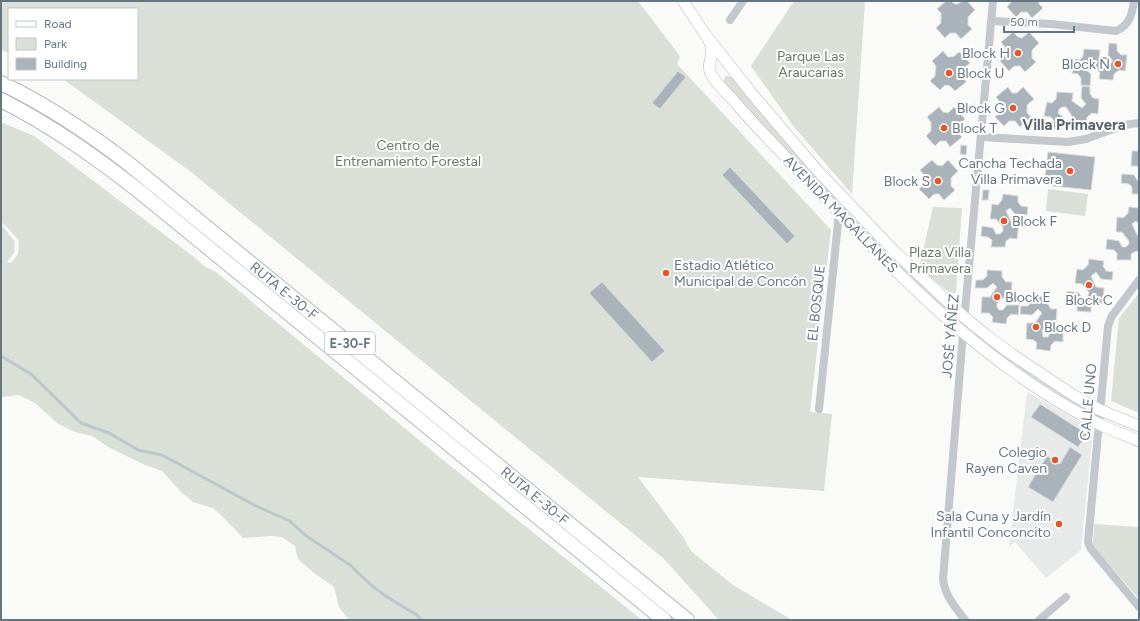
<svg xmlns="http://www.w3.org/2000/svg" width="1140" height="621" font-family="Figtree,sans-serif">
<rect width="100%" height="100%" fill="#fafaf8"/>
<!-- built -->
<path fill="#e8e9e9" d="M1027 392 1093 429 1081 550 1046 578 1015 542 1009 547Z"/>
<!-- green -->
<g fill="#dadfd7">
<path d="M1 1H638L680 56 677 64 831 230 810 412 832 414 824 491 638 477 683 537 691 551 733 585 792 620H719L663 558 191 172 63 79H137V9H9V53L1 50Z"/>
<path d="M794 1H865L852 194 794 127 751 66Z"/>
<path d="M726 76 734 77 838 198 834 202 724 84V79Z"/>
<path d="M1 122 34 136 194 257 204 266 216 272 448 464 642 620H349L339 607 334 587 314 573 298 559 295 546 282 537 270 536 243 538 224 518 213 508 193 502 181 492 162 471 145 465 110 448 92 436 75 432 57 423 35 403 19 395 1 397V224L15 242 14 253 7 262 11 263 18 254 19 241 7 227 1 222Z"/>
<path d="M1048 189 1088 194 1085 216 1046 211Z"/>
<path d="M933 207 962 208 956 292 955 293H950L919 268Z"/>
<path d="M853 218 911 274 950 308 949 313 850 220Z"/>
<path d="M1139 293V413L1111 401 1119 318Z"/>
<path d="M975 333 1006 356 1086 408 1085 412 1028 377 974 337Z"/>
<path d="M1094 524 1139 527V599L1094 547 1093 542Z"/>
</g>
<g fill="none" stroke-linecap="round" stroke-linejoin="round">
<!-- stream -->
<path stroke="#bbc7cb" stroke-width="3" d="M1 356 31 374 81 423 109 433 138 450 162 455 256 506 290 521 305 535 350 565 371 585 387 597 417 615 421 620"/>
</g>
<!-- building -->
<g fill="#aab3b9" stroke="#dcdcda">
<path d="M946 1H951L954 4H958L962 1H967L975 10 968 17V25L972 29 961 39 956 33H950L945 38 936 28 941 23V13L937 9Z"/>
<path d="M1012 1H1039V4L1043 8 1032 18 1027 12H1021L1016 17 1007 7Z"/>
<path d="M1013 32 1018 37 1022 38 1029 32 1039 43 1032 50V58L1036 62 1025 72 1020 66H1014L1009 71 1000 61 1005 56V47L1001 42Z"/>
<path d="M1109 43 1117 44V51L1121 55H1127L1125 71 1119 70 1114 74 1113 80 1099 79 1100 73 1093 64H1089L1086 66V70L1091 74 1090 86 1081 85V78L1078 74 1072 73 1074 59 1080 60 1083 56 1084 49 1100 50 1099 58 1109 65 1113 61 1108 55Z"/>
<path d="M943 51 948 57H953L959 52 970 63 963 69V77L966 82 955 91 950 86 945 85 940 90 930 81 935 76 936 66 932 61Z"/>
<path d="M678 71 686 77 660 109 652 103Z"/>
<path d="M1082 86 1090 87V94L1093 98 1099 99 1098 114 1092 113 1087 117 1086 123 1072 122V116L1066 107H1062L1059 109 1058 113 1063 117 1062 129H1053L1054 121 1051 117 1044 116 1047 102 1052 103 1056 99 1057 92 1073 93 1072 101 1082 108 1086 104 1081 98Z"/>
<path d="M1008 87 1012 93H1017L1023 87 1034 99 1027 105V113L1031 117 1020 127 1015 121H1009L1004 126 995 117 1000 112V102L996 97Z"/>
<path d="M939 107 943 112 948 113 954 107 965 119 958 125V133L962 137 950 147 946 141H940L935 146 926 136 931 131V122L927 117Z"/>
<path d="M961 145 967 146 966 155 960 154Z"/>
<path d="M1132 151H1139V168L1137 166H1131Z"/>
<path d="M1048 152 1095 157 1091 190 1044 185Z"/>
<path d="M932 160 937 165 942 166 948 160 958 171 951 178V186L955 190 944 200 939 194H934L929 199 919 189 924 184V175L920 170Z"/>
<path d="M730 167 795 236 787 244 722 175Z"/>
<path d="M1122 174 1134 175 1137 180 1139 181V194H1132V187L1129 184 1121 183Z"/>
<path d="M983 190H989L988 200H982Z"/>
<path d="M1003 194 1018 196V202L1021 206 1028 207 1027 215 1015 214 1010 208 1006 211 1011 222 1019 223 1017 239 1010 238 1006 241 1005 247H991L992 240 988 237 981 236 982 226 993 228 996 234H1000L1003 231V227L996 219H990L992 204 998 205 1002 200Z"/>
<path d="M1129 207 1139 208V224L1136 221 1132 224 1137 235H1139V252L1136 251 1131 254V260H1117V253L1114 250 1106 249 1107 239 1119 241 1122 247H1126L1129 244V241L1122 232H1116L1117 217 1123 218 1128 213Z"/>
<path d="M1089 259 1104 261 1103 266 1106 271 1113 272 1112 280 1101 279 1096 272 1091 276 1096 287 1104 288 1103 304 1095 303 1091 306V312L1077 311V305L1074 301H1066L1067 291 1079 293 1082 298 1086 299 1088 296 1089 292 1082 284 1075 283 1077 269 1083 270 1088 265Z"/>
<path d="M987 270 1002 271V277L1006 282H1012L1011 296H1005L997 303V307L999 310H1003L1007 305H1019L1018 315 1011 314 1007 318 1006 324 992 322 993 317 989 313H981L982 297H990L997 287 993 283 987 288H975L976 280H983L987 276Z"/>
<path d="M602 282 665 351 652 362 589 293Z"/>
<path d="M1032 296 1047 297V303L1051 309H1057L1056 323H1050L1042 330 1043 337H1048L1051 332H1063V342L1055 341 1051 345 1050 351 1036 349 1037 343 1034 340 1026 339 1027 323H1035L1042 313 1038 309 1032 315 1020 314 1021 306H1028L1032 302Z"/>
<path d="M1040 404 1087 434 1078 447 1031 417Z"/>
<path d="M1070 447 1082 455 1053 502 1028 487 1047 456 1060 464Z"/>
</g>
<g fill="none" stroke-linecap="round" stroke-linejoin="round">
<!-- secondary casing -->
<g stroke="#b3babf" stroke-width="12">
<g id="secondary">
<path d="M683 1 705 34 753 95 816 169 893 250 964 317 986 335 1010 353 1073 395 1100 410 1139 426"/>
<path d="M709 41C717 58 704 62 712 76 718 85 726 93 734 101 757 128 782 153 806 178 893 270 982 365 1097 423 1111 430 1125 435 1139 441"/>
</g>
</g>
<!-- highway casing -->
<g stroke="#b4b9bd" stroke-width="16">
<g id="highway">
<path id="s1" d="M1 83C47 105 89 133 129 164L687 620"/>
<path d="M1 100C52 126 94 156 139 191L664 620"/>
</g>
</g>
<!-- street -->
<g stroke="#c3c8cc" stroke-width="8">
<path d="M730 20 743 1"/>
<path d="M992 21 1051 24 1116 31C1130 25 1132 14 1134 1"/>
<path d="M981 137 1068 142 1086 139 1124 125 1139 123"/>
<path d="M1139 280 1112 316 1108 326 1088 542 1091 549 1139 607"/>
<path d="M819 409 839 213 848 204"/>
<path d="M965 620C955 607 945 596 943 579L963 333 993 1"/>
<path d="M1039 620 1066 597"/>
</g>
<!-- secondary -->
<use href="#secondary" stroke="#fff" stroke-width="11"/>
<!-- highway -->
<use href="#highway" stroke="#fff" stroke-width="14"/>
</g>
<!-- markers -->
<g fill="#e4572e" stroke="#fff" stroke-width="1.5">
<circle cx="1018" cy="53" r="4"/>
<circle cx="1118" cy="64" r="4"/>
<circle cx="949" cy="73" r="4"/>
<circle cx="1013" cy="108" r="4"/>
<circle cx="944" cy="128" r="4"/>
<circle cx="1070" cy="171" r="4"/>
<circle cx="938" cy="181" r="4"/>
<circle cx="1004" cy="221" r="4"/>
<circle cx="666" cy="273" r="4"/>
<circle cx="1089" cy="285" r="4"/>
<circle cx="997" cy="297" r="4"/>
<circle cx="1036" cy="327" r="4"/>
<circle cx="1055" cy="460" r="4"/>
<circle cx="1059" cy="524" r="4"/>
</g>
<g text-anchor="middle" stroke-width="4" stroke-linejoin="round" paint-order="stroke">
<!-- shield labels -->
<rect fill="#fff" stroke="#939fa8" stroke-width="1" x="325" y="332" width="50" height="22" rx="3"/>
<g font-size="13" font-weight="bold" fill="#657683">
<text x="350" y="348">E-30-F</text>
</g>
<!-- poi labels -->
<g font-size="14" fill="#657683" stroke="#fff" text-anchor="end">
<text x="1010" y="58">Block H</text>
<text x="1110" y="69">Block Ñ</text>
<text x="957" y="78" text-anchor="start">Block U</text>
<text x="1005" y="113">Block G</text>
<text x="952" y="133" text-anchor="start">Block T</text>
<text x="1062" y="168">Cancha Techada<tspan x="1062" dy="16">Villa Primavera</tspan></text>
<text x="930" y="186">Block S</text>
<text x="1012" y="226" text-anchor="start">Block F</text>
<text x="674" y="270" text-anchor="start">Estadio Atlético<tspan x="674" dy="16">Municipal de Concón</tspan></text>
<text x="1005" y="302" text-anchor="start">Block E</text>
<text x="1089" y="305" text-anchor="middle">Block C</text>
<text x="1044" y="332" text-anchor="start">Block D</text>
<text x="1047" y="457">Colegio<tspan x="1047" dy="16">Rayen Caven</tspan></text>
<text x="1051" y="521">Sala Cuna y Jardín<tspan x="1051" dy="16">Infantil Conconcito</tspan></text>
</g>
<!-- park labels -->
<g font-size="14" fill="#687a64" stroke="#fff">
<text x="811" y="61">Parque Las<tspan x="811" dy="16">Araucarias</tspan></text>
<text x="408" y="150">Centro de<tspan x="408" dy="16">Entrenamiento Forestal</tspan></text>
<text x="940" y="257">Plaza Villa<tspan x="940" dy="16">Primavera</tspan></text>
</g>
<!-- street labels -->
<g font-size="14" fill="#657683" stroke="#fff">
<text transform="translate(841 214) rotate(46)" y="5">AVENIDA MAGALLANES</text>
<text dy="5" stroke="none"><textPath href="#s1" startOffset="352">RUTA E-30-F</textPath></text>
<text transform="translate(816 303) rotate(-84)" y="5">EL BOSQUE</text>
<text transform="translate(950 336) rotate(-85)" y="5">JOSÉ YÁÑEZ</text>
<text transform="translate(1088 402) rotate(-85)" y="5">CALLE UNO</text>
<text dy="5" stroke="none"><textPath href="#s1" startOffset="676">RUTA E-30-F</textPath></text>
</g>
<!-- neighbourhood labels -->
<g font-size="15" font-weight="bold" fill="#57646e" stroke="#fff">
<text x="1074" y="130">Villa Primavera</text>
</g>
</g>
<!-- border -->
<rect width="1140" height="621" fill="none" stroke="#657683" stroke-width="4"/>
<!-- legend -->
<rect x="8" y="8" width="130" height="72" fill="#ffffff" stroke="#c1c8cd"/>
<rect x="16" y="21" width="20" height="6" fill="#ffffff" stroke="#c1c8cd"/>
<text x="44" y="28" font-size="12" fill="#657683">Road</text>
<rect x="16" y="38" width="20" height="12" fill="#dadfd7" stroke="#c1c8cd"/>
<text x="44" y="48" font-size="12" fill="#657683">Park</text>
<rect x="16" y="58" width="20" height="12" fill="#aab3b9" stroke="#c1c8cd"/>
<text x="44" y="68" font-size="12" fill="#657683">Building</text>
<!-- scale -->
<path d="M1004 26v6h70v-6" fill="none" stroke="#657683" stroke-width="2"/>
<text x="1010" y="26" font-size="12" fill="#657683" stroke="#ffffff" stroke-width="3" paint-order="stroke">50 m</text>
</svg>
